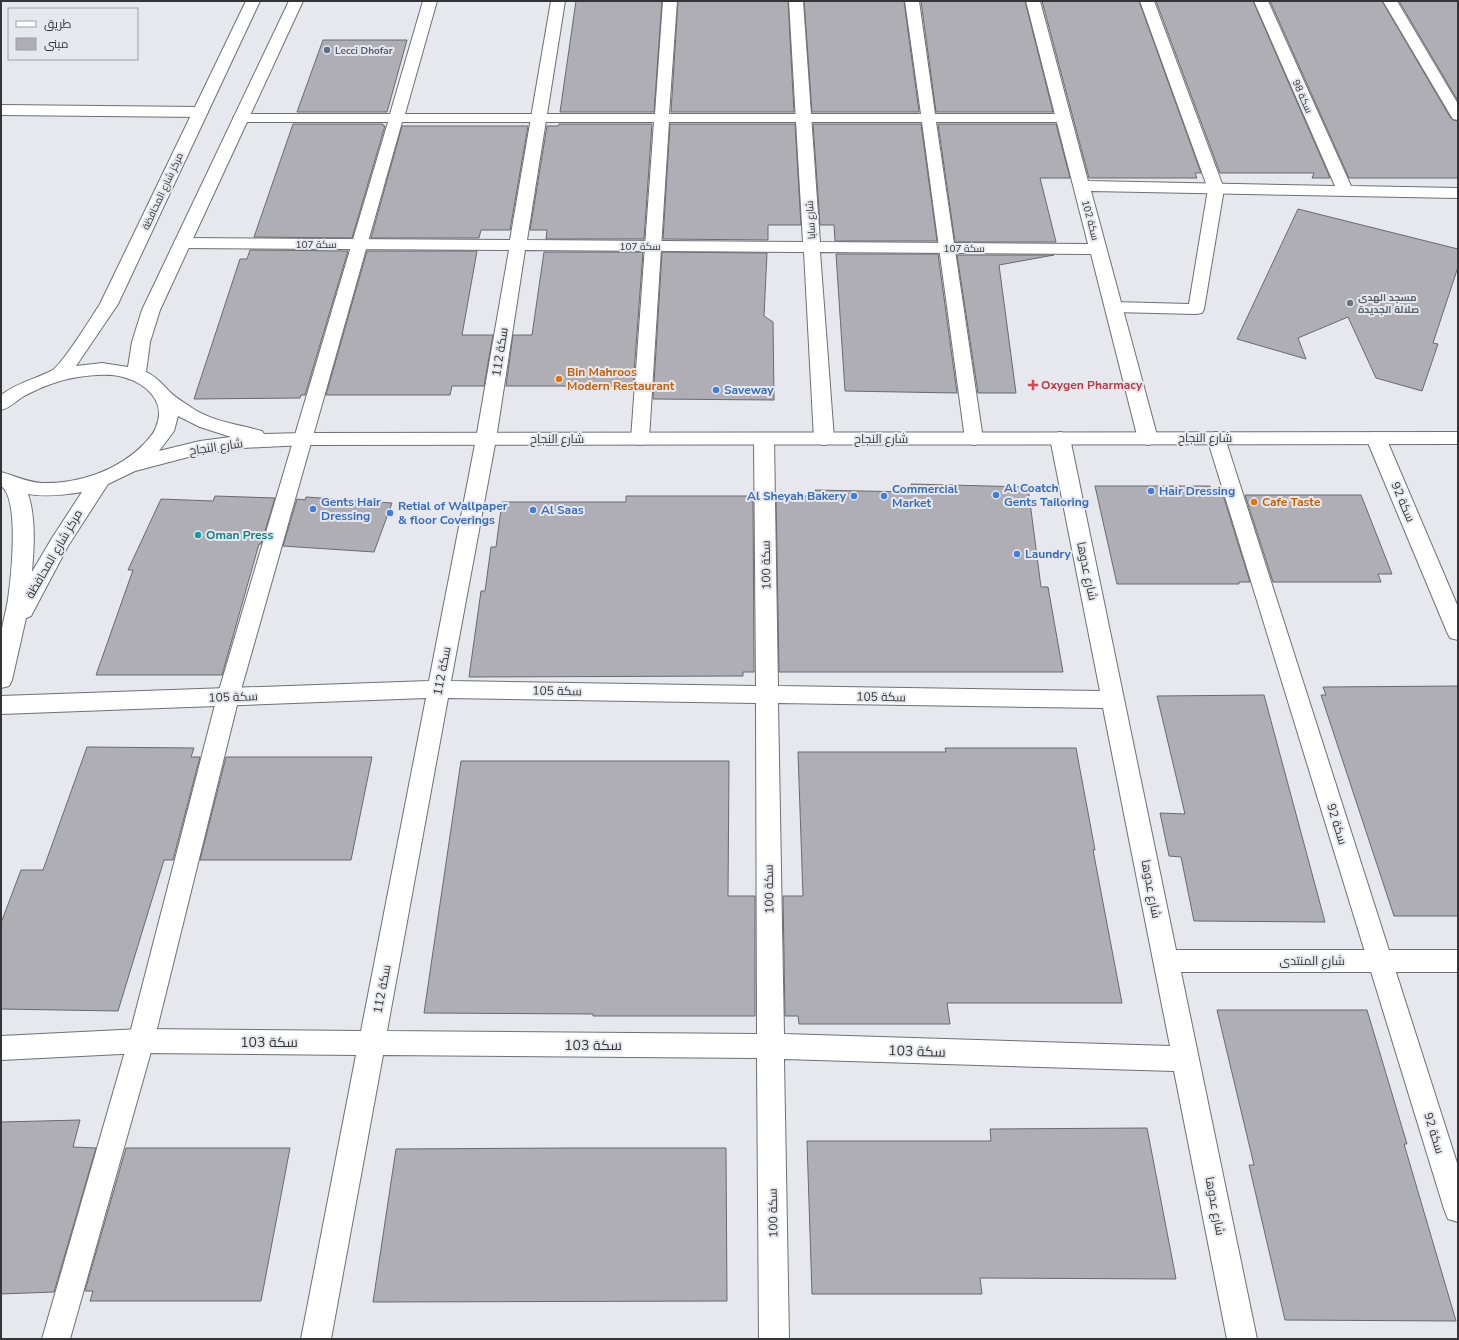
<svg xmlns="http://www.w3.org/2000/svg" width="1459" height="1340" font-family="'Nunito Sans',Cairo,sans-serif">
<rect width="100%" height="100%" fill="#e7e7ee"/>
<!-- building -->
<g fill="#aeaeb4" stroke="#69696e">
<path d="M576 1H662L654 112H560Z"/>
<path d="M678 1H788L794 112H671Z"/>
<path d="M804 1H904L919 112H812Z"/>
<path d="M921 1H1025L1053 112H936Z"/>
<path d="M1042 1H1139L1201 173H1195L1197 178H1089Z"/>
<path d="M1156 1H1253L1330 178H1312L1314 173H1220Z"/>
<path d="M1270 1H1382L1450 117 1453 120 1458 121V178H1349Z"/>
<path d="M1399 1H1458V101Z"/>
<path d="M323 40H407L387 112H297Z"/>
<path d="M293 124H383V126H385L352 238 254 237Z"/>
<path d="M559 124H652L644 239H546L547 230H530L547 126H558Z"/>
<path d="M670 124H795L801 225H768V240L663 239Z"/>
<path d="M813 124H921L937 241H835L834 225H820Z"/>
<path d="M938 124H1056L1070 178H1040L1056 242H955Z"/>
<path d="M402 126H528L510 230H481L479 238H371Z"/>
<path d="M1298 209 1458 249V267L1433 343 1438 344 1422 391 1376 378 1348 317 1298 338 1306 359 1237 339Z"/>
<path d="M250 250 348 251 305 395H301L300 398 194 399 240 259H247Z"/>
<path d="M367 251H477L462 335H493L484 386H452L450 395H326Z"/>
<path d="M544 252H643L633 386H506L513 335H532Z"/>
<path d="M662 252 767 253 764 316 773 322 774 400 653 399Z"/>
<path d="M836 254H938L957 393 845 391Z"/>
<path d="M957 255H1054L999 265 1016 393H978Z"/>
<path d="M911 484 1028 487 1041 587H1048L1063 672H779L776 496H815V490L911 492Z"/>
<path d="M1095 486H1210L1213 495H1223L1250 582H1239V584H1117Z"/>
<path d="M1245 495H1361L1392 574H1378L1381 582H1273Z"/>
<path d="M215 496 275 498 261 544H259L222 675H96L133 570H128L161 499 213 501Z"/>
<path d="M626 496H753L754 672H743V676L469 677 481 591H485L491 547H496L502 502H626Z"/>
<path d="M306 497 392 503 374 552 283 546 297 499 305 500Z"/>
<path d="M1458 686V916H1394L1321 695H1326L1323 687Z"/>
<path d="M1264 695 1325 922 1194 921 1181 857 1169 856 1160 813 1185 814 1157 696Z"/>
<path d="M87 747 194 748 191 757H200L173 860H164L118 1011 1 1009V923L21 870H43Z"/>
<path d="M945 748H1076L1095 850H1093L1122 1003H947L950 1024H799L798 1016H785L783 896H803L798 752H946Z"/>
<path d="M226 757H372L351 860H200Z"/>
<path d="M461 761H729L728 896H755V1016H593V1014L424 1013Z"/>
<path d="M1217 1010H1367L1407 1144H1404L1456 1321 1285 1320 1249 1165H1254Z"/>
<path d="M80 1120 73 1147 96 1148 54 1292 1 1294V1122Z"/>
<path d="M1147 1128 1176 1279 980 1278 982 1294H812L807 1141H991L990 1129Z"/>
<path d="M126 1148H290L261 1301H90L93 1291H85Z"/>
<path d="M568 1148H726L727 1301 373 1302 396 1149Z"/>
</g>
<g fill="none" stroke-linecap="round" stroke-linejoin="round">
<!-- service casing -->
<g stroke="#6f6f75" stroke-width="2">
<g id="service">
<path d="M423 1H437L405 114H655L663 1H677L669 114H921L905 1H919L935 114H1064L1069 115 1071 118 1069 121 1064 122H936L983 439 980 443 974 445 968 443 965 439 922 122H669L649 439 646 443 640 445 634 443 631 439 654 122H402L239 697 154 1041 70 1339H42L128 1041 217 697 388 122H240L235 121 233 118 235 115 240 114H390Z"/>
<path d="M1140 1H1154L1224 189 1204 309 1202 313 1196 314 1114 312 1108 311 1106 307 1108 303 1114 302 1189 304 1208 189Z"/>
<path d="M1383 1H1397L1458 104V120L1453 119 1451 116Z"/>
<path d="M1216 432 1222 434 1225 438 1458 1166V1222L1448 1219 1444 1209 1207 438 1210 434Z"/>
</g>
</g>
<!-- minor casing -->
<g stroke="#6f6f75" stroke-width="2">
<g id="minor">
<path d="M551 1H565L527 240 803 242 789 1H803L820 242 1088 244 1026 1H1040L1088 181 1335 186 1254 1H1268L1351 186 1458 188V198L1091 191 1158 439 1155 443 1148 445 1141 443 1138 439 1091 254 820 252 834 439 831 443 824 445 817 443 814 439 804 252 525 250 496 439 451 681 756 686 754 439 757 435 764 433 771 435 774 439 778 686 1100 691 1050 438 1053 434 1060 432 1067 434 1070 438 1176 950H1458V972H1181L1257 1339H1227L1174 1071 784 1059 789 1339H759L757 1058 383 1055 331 1339H301L356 1055 141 1053 1 1060V1036L141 1029 361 1031 426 698 1 714V696L429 681 476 439 509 250 182 248 176 247 174 243 176 239 182 238 510 240ZM448 698 756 703 757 1034 387 1031ZM778 703 1103 708 1170 1046 784 1034Z"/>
<path d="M1 105 200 107 205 109 208 112 205 115 200 117 1 115Z"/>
<path d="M1376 432 1383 434 1386 438 1458 607V640L1450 638 1447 632 1366 438 1369 434Z"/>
</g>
</g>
<!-- tertiary casing -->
<g stroke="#6f6f75" stroke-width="2">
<path id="tertiary" d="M246 1H260L118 304 76 366 102 363 128 367 132 342 142 310 289 1H303L160 310 150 342 146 372C156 376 163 385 170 392 176 398 185 403 192 408 214 422 237 424 262 431L264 434 304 433 1458 432V444L304 445 243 448 200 454 135 471 108 484 68 546 31 616 26 618 12 680 9 686 1 688C1 671 0 653 1 636 2 624 6 612 8 600 11 579 20 498 1 486V472C15 476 27 482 42 483 78 484 118 471 144 444 148 439 154 434 156 427 167 402 146 383 123 377 109 373 92 375 78 377 59 380 41 387 24 396 16 401 10 408 1 410V395C19 382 33 380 51 371 61 367 92 316 100 304ZM178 416 200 427 231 437 200 441 159 451 174 431ZM82 492 52 538 32 572C34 547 36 518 28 494 47 497 64 495 82 492Z"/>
</g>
<!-- service -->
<use href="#service" fill="#fff" fill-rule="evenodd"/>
<!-- minor -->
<use href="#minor" fill="#fff" fill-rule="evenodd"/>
<!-- tertiary -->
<use href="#tertiary" fill="#fff" fill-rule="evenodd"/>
</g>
<!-- markers -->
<circle fill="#5c6f8a" stroke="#e7e7ee" stroke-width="1.5" cx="327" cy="50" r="4"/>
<circle fill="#6b7280" stroke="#e7e7ee" stroke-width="1.5" cx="1350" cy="303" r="4"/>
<g fill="#e8710a" stroke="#e7e7ee" stroke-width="1.5">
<circle cx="559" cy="379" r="4"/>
<circle cx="1254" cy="502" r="4"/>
</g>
<path fill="#e0444e" stroke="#e7e7ee" stroke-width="1.5" d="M1031 379h4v4h4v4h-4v4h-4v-4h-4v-4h4z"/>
<g fill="#3f7fe0" stroke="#e7e7ee" stroke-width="1.5">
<circle cx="716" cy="390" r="4"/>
<circle cx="1151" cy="491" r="4"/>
<circle cx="996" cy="495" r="4"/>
<circle cx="854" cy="496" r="4"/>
<circle cx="884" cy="496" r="4"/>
<circle cx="313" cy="509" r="4"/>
<circle cx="533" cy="510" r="4"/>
<circle cx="390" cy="513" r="4"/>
<circle cx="1017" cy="554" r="4"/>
</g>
<circle fill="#0f9aa8" stroke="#e7e7ee" stroke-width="1.5" cx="198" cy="535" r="4"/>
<g text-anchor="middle" stroke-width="4" stroke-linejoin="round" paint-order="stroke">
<!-- far-service labels -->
<g font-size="10" font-weight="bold" fill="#4e5e75" stroke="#e7e7ee" text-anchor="start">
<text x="335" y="54">Lecci Dhofar</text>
</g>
<!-- far-street labels -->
<g font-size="10" fill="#353537" stroke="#e7e7ee">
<text transform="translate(1303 96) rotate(66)" y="4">سكة 98</text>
<text transform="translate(162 191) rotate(-65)" y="4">مركز شارع المحافظة</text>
<text transform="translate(810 220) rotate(-94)" y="4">شارع سابا</text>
<text transform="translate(1091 220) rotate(75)" y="4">سكة 102</text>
<text x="316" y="248">سكة 107</text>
<text x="640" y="250">سكة 107</text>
<text x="964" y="252">سكة 107</text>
</g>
<!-- far-worship labels -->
<g font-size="10" font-weight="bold" fill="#5b616d" stroke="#e7e7ee" text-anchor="start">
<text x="1358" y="301">مسجد الهدى<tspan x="1358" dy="12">صلالة الجديدة</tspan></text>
</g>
<!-- street labels -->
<g font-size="12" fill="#353537" stroke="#e7e7ee">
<text transform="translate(500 352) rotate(-81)" y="4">سكة 112</text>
<text x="1205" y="442">شارع النجاح</text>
<text x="557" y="443">شارع النجاح</text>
<text x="881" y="443">شارع النجاح</text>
<text transform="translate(216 447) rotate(-8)" y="4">شارع النجاح</text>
<text transform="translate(1403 502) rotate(67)" y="4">سكة 92</text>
<text transform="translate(54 554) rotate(-60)" y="4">مركز شارع المحافظة</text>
<text transform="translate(766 565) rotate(-91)" y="4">سكة 100</text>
<text transform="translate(1087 571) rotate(78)" y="4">شارع عدوها</text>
<text transform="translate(442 671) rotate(-79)" y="4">سكة 112</text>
<text transform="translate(557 691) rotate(1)" y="4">سكة 105</text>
<text transform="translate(233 697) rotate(-2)" y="4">سكة 105</text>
<text transform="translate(881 697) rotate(1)" y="4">سكة 105</text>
<text transform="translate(1337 824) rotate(73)" y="4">سكة 92</text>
<text transform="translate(769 889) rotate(-91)" y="4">سكة 100</text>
<text transform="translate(1151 889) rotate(79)" y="4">شارع عدوها</text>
<text x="1312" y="965">شارع المنتدى</text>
<text transform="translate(382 989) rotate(-79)" y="4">سكة 112</text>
<text transform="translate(1434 1133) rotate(73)" y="4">سكة 92</text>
<text transform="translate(1215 1206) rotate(79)" y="4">شارع عدوها</text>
<text transform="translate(773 1213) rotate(-91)" y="4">سكة 100</text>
</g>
<!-- food labels -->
<g font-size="12" font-weight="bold" fill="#c56008" stroke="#e7e7ee" text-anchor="start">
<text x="567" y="376">Bin Mahroos<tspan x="567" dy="14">Modern Restaurant</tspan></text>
<text x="1262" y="506">Cafe Taste</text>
</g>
<!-- health labels -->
<g font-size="12" font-weight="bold" fill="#be3a42" stroke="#e7e7ee" text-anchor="start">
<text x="1041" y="389">Oxygen Pharmacy</text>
</g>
<!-- shop labels -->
<g font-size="12" font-weight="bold" fill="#366cbe" stroke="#e7e7ee" text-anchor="start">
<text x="724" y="394">Saveway</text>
<text x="1004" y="492">Al Coatch<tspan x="1004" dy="14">Gents Tailoring</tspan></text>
<text x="892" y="493">Commercial<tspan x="892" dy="14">Market</tspan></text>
<text x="1159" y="495">Hair Dressing</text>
<text x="846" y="500" text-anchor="end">Al Sheyah Bakery</text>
<text x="321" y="506">Gents Hair<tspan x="321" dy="14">Dressing</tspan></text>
<text x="398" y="510">Retial of Wallpaper<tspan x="398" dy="14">&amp; floor Coverings</tspan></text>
<text x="541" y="514">Al Saas</text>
<text x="1025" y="558">Laundry</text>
</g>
<!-- culture labels -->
<g font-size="12" font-weight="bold" fill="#0d838f" stroke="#e7e7ee" text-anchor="start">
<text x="206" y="539">Oman Press</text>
</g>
<!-- near-street labels -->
<g font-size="14" fill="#353537" stroke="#e7e7ee">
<text x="269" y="1047">سكة 103</text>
<text x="593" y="1050">سكة 103</text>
<text transform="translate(917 1051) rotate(2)" y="5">سكة 103</text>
</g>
</g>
<!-- border -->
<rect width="1459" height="1340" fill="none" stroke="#353537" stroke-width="4"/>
<!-- legend -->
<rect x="8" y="8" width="130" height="52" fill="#e7e7ee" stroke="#a0a0a5"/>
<rect x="16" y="21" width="20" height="6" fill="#ffffff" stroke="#a0a0a5"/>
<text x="44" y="28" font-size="12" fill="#353537">طريق</text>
<rect x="16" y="38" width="20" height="12" fill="#aeaeb4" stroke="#a0a0a5"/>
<text x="44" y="48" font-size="12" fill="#353537">مبنى</text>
</svg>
